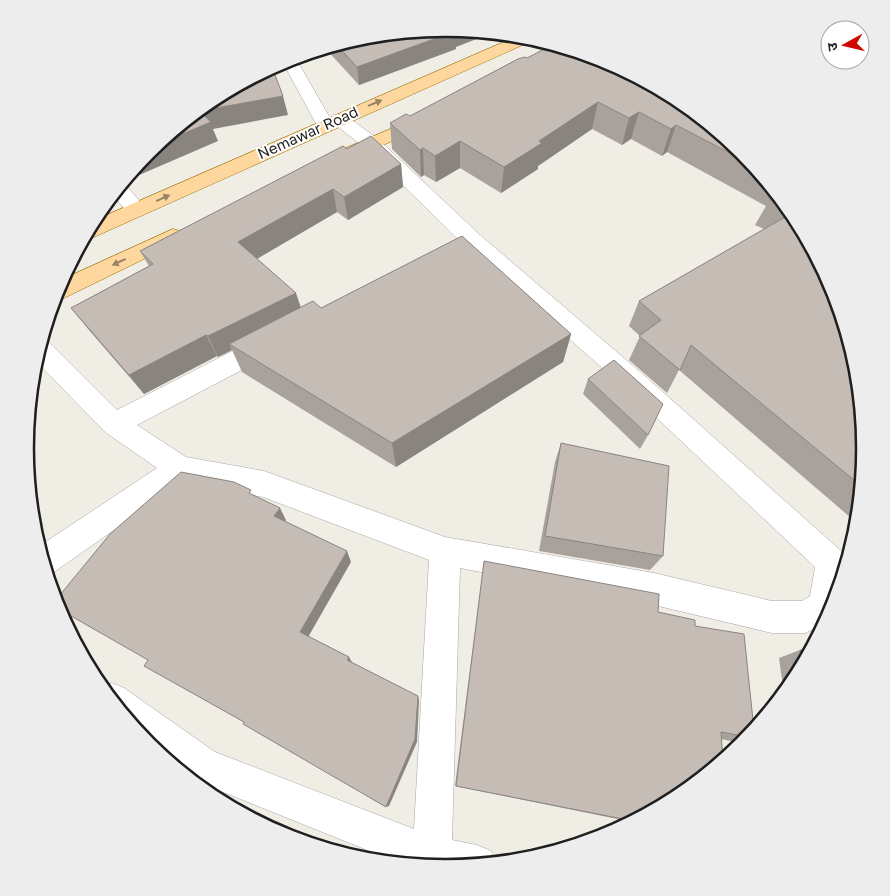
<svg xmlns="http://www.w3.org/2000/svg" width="890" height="896" font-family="'Golos Text','Noto Sans Devanagari',sans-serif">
<rect width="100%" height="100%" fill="#f0ede5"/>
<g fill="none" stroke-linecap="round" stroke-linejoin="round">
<!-- minor casing -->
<g stroke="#a6a6a6" stroke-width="1">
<g id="minor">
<path d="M507 34C536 37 562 47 589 57L591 60 589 63H577L508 38Z"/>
<path d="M295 57 330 118 333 115 339 114 345 115 378 139 480 235 646 377 840 550 850 554 833 609 825 623 805 633H772L654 605 460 568 452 840 477 845 491 851 496 863 445 868 402 864 208 786 203 790 148 745 101 687 112 683 124 688 215 752 414 829 429 560 263 497 184 481 54 572 47 575 38 547 157 468 105 432 35 360 41 339 48 341 117 410 262 336 271 334 280 336 283 343 280 350 137 425 186 457 264 471 445 537 654 573 772 601H802L810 596 815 567 628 391 464 245 364 147 333 123 334 125 331 129 325 130 319 129 282 61Z"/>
<path d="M122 183 125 184 147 210 144 215C128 219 122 205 113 194Z"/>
</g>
</g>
<!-- major casing -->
<g stroke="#9a6d00" stroke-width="1">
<g id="major">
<path d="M520 35 536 39 94 237 83 238 93 221Z"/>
<path d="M425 114 431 115 434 119 431 123 351 160 344 162 337 160 334 156 337 152Z"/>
<path d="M173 229 181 231 184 236 181 241 64 298 53 299 61 280Z"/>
</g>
</g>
<!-- minor -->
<use href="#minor" fill="#fff" fill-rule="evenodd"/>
<!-- major -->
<use href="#major" fill="#fdd79e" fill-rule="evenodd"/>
</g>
<!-- wall -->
<g fill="#a9a29c">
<path d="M363 36 456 47V49L359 85 325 48Z"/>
<path d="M518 59 742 151 794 215 865 448 858 524 679 370 667 393 629 360 640 336 629 326 639 301 764 229 755 225 766 206 667 152 662 156 631 139 622 145 592 129 538 166V169L501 193 460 168 436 182 424 175 421 177 392 149 390 123 410 116Z"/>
<path d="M347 149 401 164 403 187 348 220 337 212 257 259 301 308H321L571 334 563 362 396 467 242 372 232 350 218 357 217 356 144 394 88 329 71 308 149 266 140 251Z"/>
<path d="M588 379 648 435 640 449 583 394Z"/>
<path d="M561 443 663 556 650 570 539 551 555 462Z"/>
<path d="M484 561 658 612 695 626 754 730 746 740 735 742 721 739 678 797 632 822 455 786Z"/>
<path d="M800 650 810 651 794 682 784 694 779 658Z"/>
</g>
<!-- shaded-wall -->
<g fill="#8a847f">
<path d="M455 29 492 33 456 47V49L359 85 357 67Z"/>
<path d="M283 96 288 115 213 129 218 141 123 182 148 151 199 111Z"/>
<path d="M598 102 592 129 538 166V169L501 193 504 167 539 141Z"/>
<path d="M639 112 631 139 622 145 629 118Z"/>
<path d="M676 125 667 152 662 156 671 129Z"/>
<path d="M460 141V168L436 182 435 156Z"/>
<path d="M423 148 424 175 421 177 420 150Z"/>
<path d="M401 164 403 187 348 220 344 197Z"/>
<path d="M333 189 337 212 246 265 238 242Z"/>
<path d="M296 293 303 314 229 344 232 350 218 357 208 336Z"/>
<path d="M571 334 563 362 396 467 392 443Z"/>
<path d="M206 335 217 356 144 394 129 375Z"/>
<path d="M280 508 286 520 281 527 274 516Z"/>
<path d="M347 551 351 562 307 639 300 632Z"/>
<path d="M349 657 353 664 347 660Z"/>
<path d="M418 696 419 701 417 742 389 806 386 807Z"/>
</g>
<!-- building -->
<g fill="#c5bcb5" stroke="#8a847f">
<path d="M445 28 455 29 453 30 456 31 357 67 336 44 363 36Z"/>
<path d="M554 44 568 49 670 97 672 95 679 99 742 151 753 165 676 125 671 129 639 112 629 118 598 102 539 141 542 143 504 167 460 141 435 156 423 148 420 150 390 123 406 114 410 116 518 59 525 57 527 58Z"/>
<path d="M272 67 283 96 199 111 211 122 156 145 212 99Z"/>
<path d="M371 136 401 164 344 197 333 189 238 242 296 293 208 336 206 335 129 375 71 308 153 264 140 251 343 146 347 149Z"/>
<path d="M776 192 787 206 770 198Z"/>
<path d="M792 213 833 288 857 366 865 448 861 486 691 345 680 370 639 336 661 320 639 301Z"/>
<path d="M462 236 571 334 392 443 229 344 313 301 321 308Z"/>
<path d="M614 360 663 404 648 435 588 379Z"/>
<path d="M561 443 669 466 663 556 545 536Z"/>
<path d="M181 472 234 482 251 490 249 493 280 508 274 516 347 551 300 632 349 657 347 660 418 696 415 739 386 807 243 724 244 722 144 666 148 660 57 608 55 601 110 534Z"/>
<path d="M484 561 659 594 658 612 695 620V626L744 634 754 730 748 737 721 732 723 761 678 797 633 821 456 786Z"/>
<path d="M800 650 810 651 803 666Z"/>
</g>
<!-- one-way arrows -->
<defs><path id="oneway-solid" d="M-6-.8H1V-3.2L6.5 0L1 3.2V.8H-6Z" transform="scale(1.25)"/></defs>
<g fill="#998465">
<use href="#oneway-solid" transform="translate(375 103) rotate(-23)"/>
<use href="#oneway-solid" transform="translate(163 198) rotate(-24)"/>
<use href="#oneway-solid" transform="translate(119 262) rotate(155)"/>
</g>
<g text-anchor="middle" stroke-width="4" stroke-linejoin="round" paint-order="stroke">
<!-- far-street labels -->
<g font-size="15" fill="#1f1f1f" stroke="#fff">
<text transform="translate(308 133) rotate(-24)" y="5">Nemawar Road</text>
</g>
</g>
<!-- crop -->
<path d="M0 0H890V896H0ZM34 448a411 411 0 1 1 822 0a411 411 0 1 1-822 0Z" fill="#ededed" fill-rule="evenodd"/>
<path fill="none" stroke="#1f1f1f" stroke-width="2.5" d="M34 448a411 411 0 1 1 822 0a411 411 0 1 1-822 0Z"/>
<!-- north arrow -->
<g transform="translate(845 45) rotate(262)"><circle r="24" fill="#ffffff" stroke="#a5a5a5"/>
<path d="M0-4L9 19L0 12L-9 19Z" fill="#ce0800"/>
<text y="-8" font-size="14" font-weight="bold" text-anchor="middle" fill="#1f1f1f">उ</text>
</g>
</svg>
